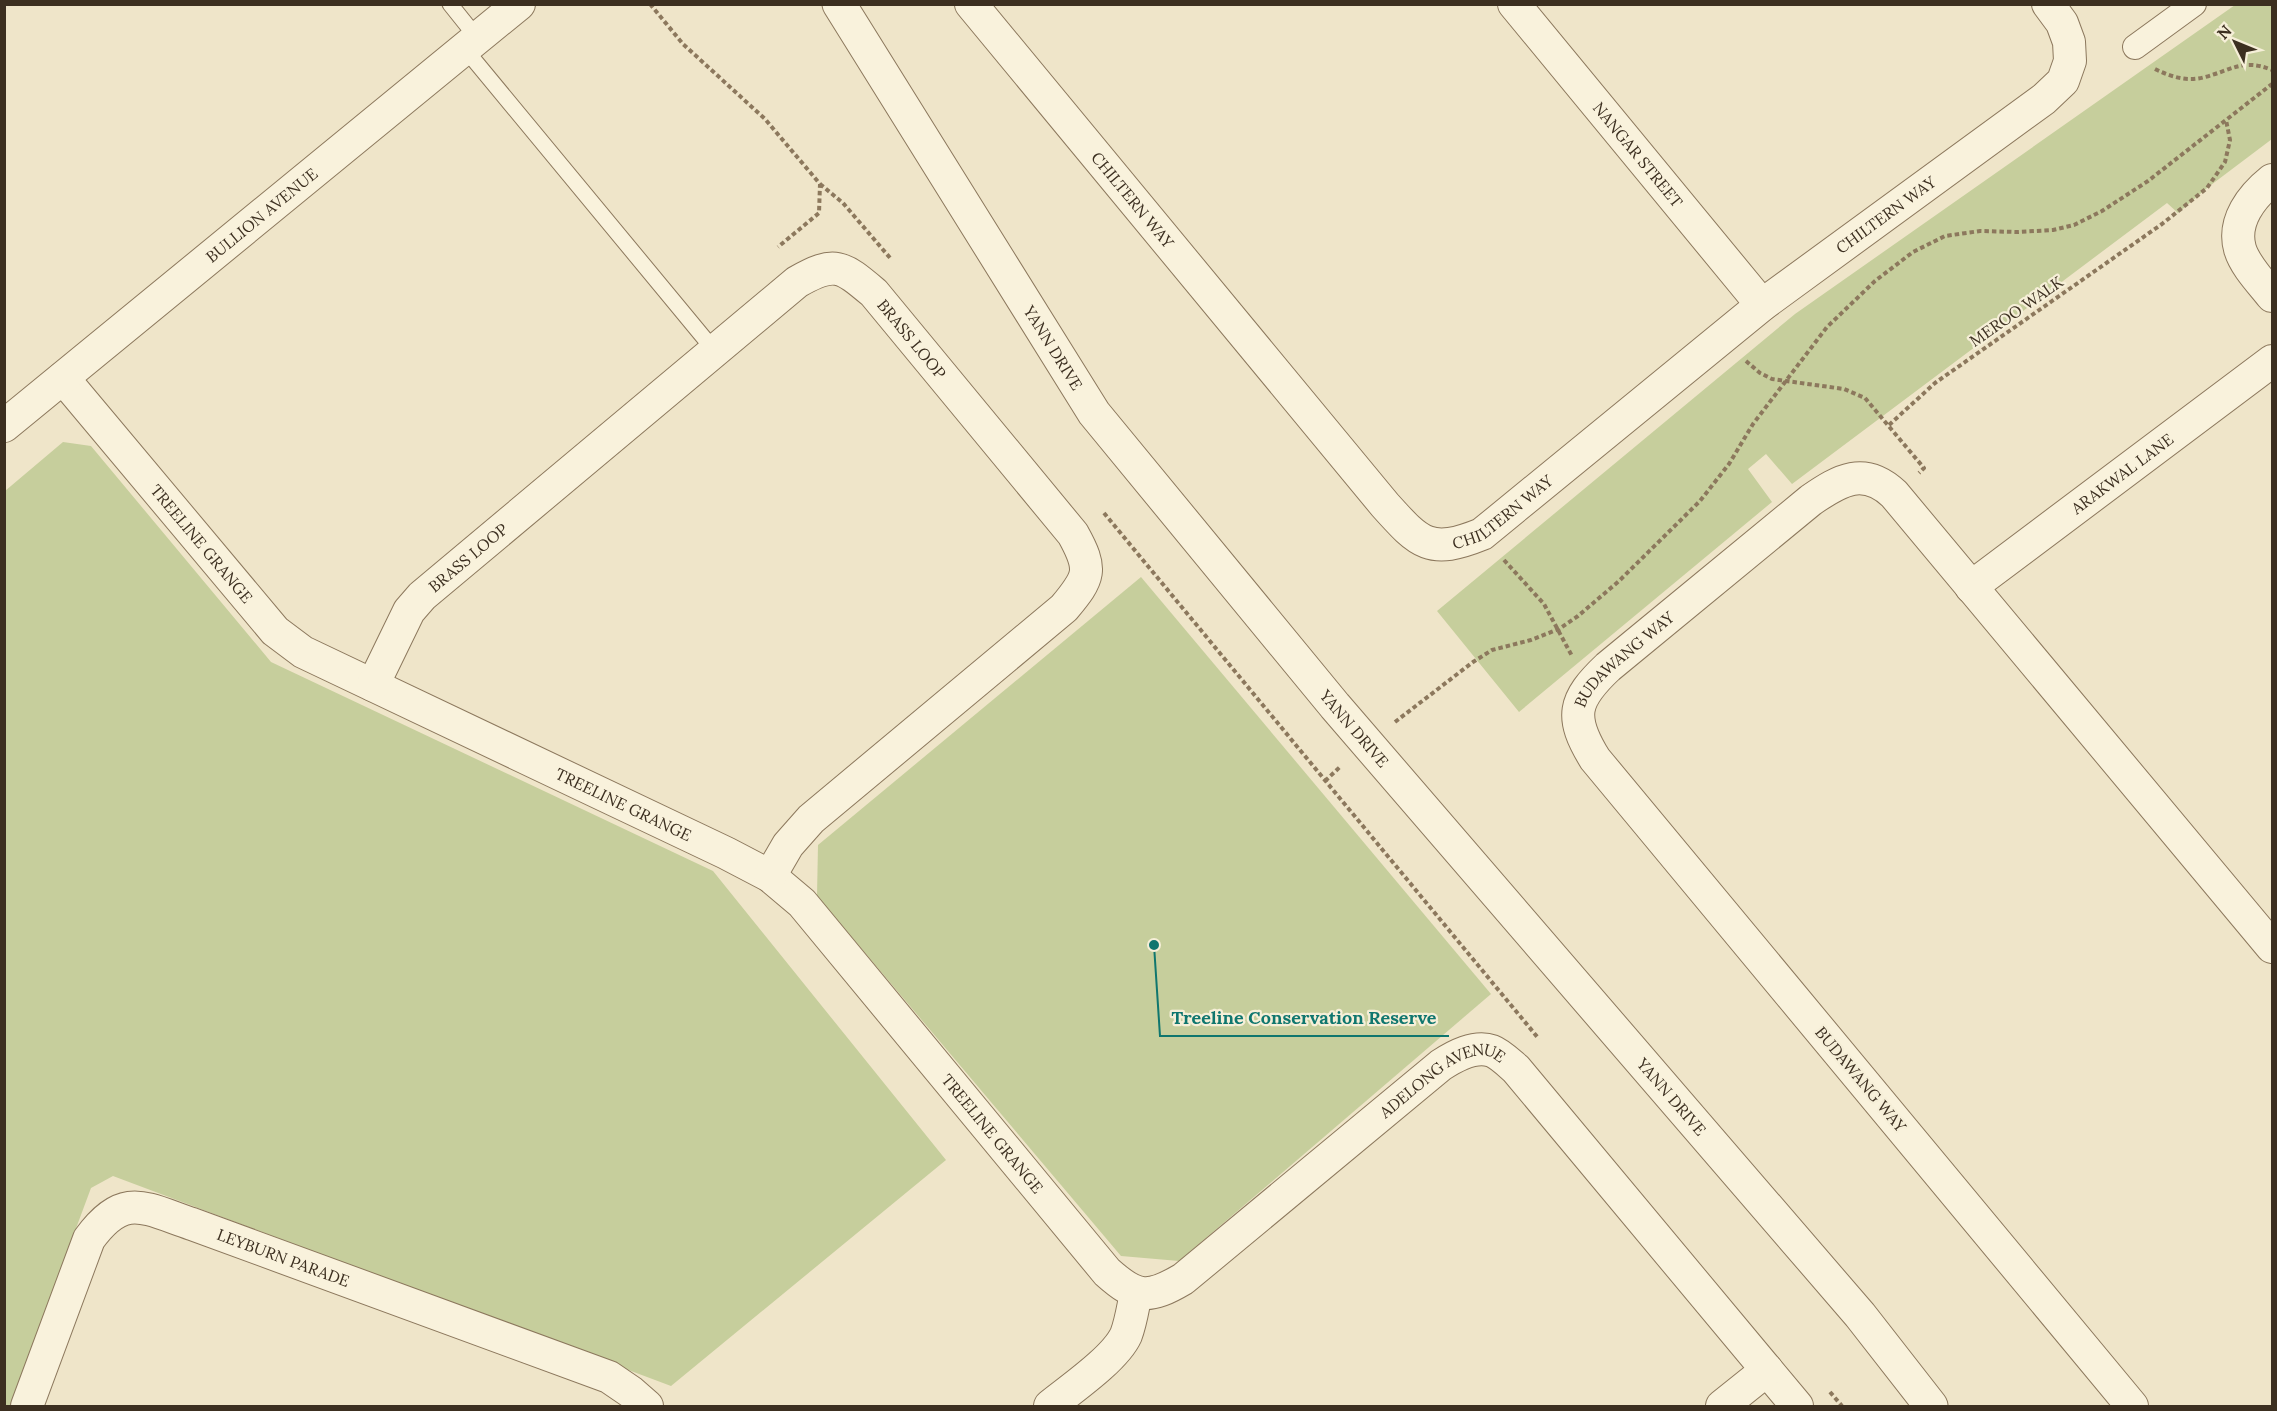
<svg xmlns="http://www.w3.org/2000/svg" width="2277" height="1411" font-family="Lora,serif">
<rect width="100%" height="100%" fill="#efe5c9"/>
<!-- green -->
<g fill="#c6ce9c">
<path d="M2235 5H2272V139L2207 188 2178 213 2167 203 1792 484 1766 454 1748 469 1772 502 1519 712 1437 611 1795 314Z"/>
<path d="M63 442 91 446 271 662 713 871 946 1160 671 1386 113 1176 91 1188 10 1406H5V491Z"/>
<path d="M1141 577 1491 994 1179 1261 1121 1256 817 896 818 845Z"/>
</g>
<g fill="none" stroke-linecap="round" stroke-linejoin="round">
<!-- service casing -->
<g stroke="#8c785d" stroke-width="17">
<g id="service">
<path d="M450 4 478 39"/>
<path d="M465 49 714 350"/>
</g>
</g>
<!-- pedestrian casing -->
<g stroke="#8c785d" stroke-width="26">
<path id="pedestrian" d="M2135 47 2194 4"/>
</g>
<!-- minor casing -->
<g stroke="#8c785d" stroke-width="34">
<g id="minor">
<path id="s1" d="M971 4 1385 505C1420 544 1430 555 1482 534L1762 305 2044 99 2063 81 2070 61 2069 42 2062 23 2048 4"/>
<path id="s2" d="M1514 4 1762 305"/>
<path d="M2272 180C2252 196 2232 221 2240 249 2245 266 2262 283 2272 296"/>
<path id="s3" d="M63 378 275 631 303 652 726 853 770 876 802 903 1107 1272C1137 1299 1149 1299 1183 1279L1441 1065C1455 1056 1475 1045 1492 1051 1500 1054 1509 1063 1516 1069L1797 1406"/>
<path id="s4" d="M4 426 519 4"/>
<path id="s5" d="M1971 587 2272 361"/>
<path id="s6" d="M373 685 409 611 422 596 797 282C835 260 842 266 874 293L1073 534C1093 570 1090 577 1064 608L811 819 788 845 770 876"/>
<path id="s7" d="M27 1406 89 1239C124 1191 144 1208 192 1224L609 1377 631 1392 647 1406"/>
<path d="M1050 1406C1071 1389 1115 1359 1126 1335 1131 1322 1133 1307 1136 1293"/>
<path d="M1722 1406 1767 1370"/>
<path id="s8" d="M2132 1406 1595 759C1569 717 1573 700 1608 667L1811 500C1840 480 1864 466 1894 494L2272 947"/>
</g>
</g>
<!-- tertiary casing -->
<g stroke="#8c785d" stroke-width="35">
<g id="tertiary">
<path id="s9" d="M839 4 1094 413 1335 706 1860 1315 1931 1406"/>
</g>
</g>
<!-- path -->
<g stroke="#8c785d" stroke-width="4" stroke-dasharray="4.5 3" stroke-linecap="butt">
<path d="M650 4 683 44 765 119 820 184 819 213 778 247"/>
<path d="M2155 69C2171 77 2188 82 2205 77 2232 70 2243 58 2272 70"/>
<path d="M820 184 843 203 891 259"/>
<path d="M1746 361 1760 373 1772 379 1844 389 1865 398 1924 468 1919 473"/>
<path d="M1889 425 1935 383 2162 224 2207 188 2225 162 2230 140 2226 120"/>
<path d="M1104 513 1539 1039"/>
<path d="M1504 560 1544 604 1572 656"/>
<path d="M1395 722 1473 662 1492 650 1531 640 1559 629 1578 616 1619 581 1700 501 1729 464 1753 424 1827 327 1875 281 1913 252 1945 236 1980 231 2018 232 2053 230 2074 225 2102 211 2148 181 2272 84"/>
<path d="M1325 781 1341 766"/>
<path d="M1830 1392 1842 1406"/>
</g>
<!-- service -->
<use href="#service" stroke="#f9f2dc" stroke-width="15"/>
<!-- pedestrian -->
<use href="#pedestrian" stroke="#f9f2dc" stroke-width="24"/>
<!-- minor -->
<use href="#minor" stroke="#f9f2dc" stroke-width="32"/>
<!-- tertiary -->
<use href="#tertiary" stroke="#f9f2dc" stroke-width="33"/>
</g>
<g text-anchor="middle" stroke-width="4.5" stroke-linejoin="round" paint-order="stroke">
<!-- street labels -->
<g font-size="16" fill="#3c2f20" stroke="#f6efd8">
<text dy="6" stroke="none"><textPath href="#s2" startOffset="195">NANGAR STREET</textPath></text>
<text dy="6" stroke="none"><textPath href="#s1" startOffset="254">CHILTERN WAY</textPath></text>
<text dy="6" stroke="none"><textPath href="#s1" startOffset="1278">CHILTERN WAY</textPath></text>
<text dy="6" stroke="none"><textPath href="#s4" startOffset="333">BULLION AVENUE</textPath></text>
<text transform="translate(2016 311) rotate(-35)" y="6">MEROO WALK</text>
<text dy="6" stroke="none"><textPath href="#s6" startOffset="738">BRASS LOOP</textPath></text>
<text dy="6" stroke="none"><textPath href="#s9" startOffset="405">YANN DRIVE</textPath></text>
<text dy="6" stroke="none"><textPath href="#s5" startOffset="189">ARAKWAL LANE</textPath></text>
<text dy="6" stroke="none"><textPath href="#s1" startOffset="792">CHILTERN WAY</textPath></text>
<text dy="6" stroke="none"><textPath href="#s3" startOffset="216">TREELINE GRANGE</textPath></text>
<text dy="6" stroke="none"><textPath href="#s6" startOffset="162">BRASS LOOP</textPath></text>
<text dy="6" stroke="none"><textPath href="#s8" startOffset="963">BUDAWANG WAY</textPath></text>
<text dy="6" stroke="none"><textPath href="#s9" startOffset="891">YANN DRIVE</textPath></text>
<text dy="6" stroke="none"><textPath href="#s3" startOffset="720">TREELINE GRANGE</textPath></text>
<text transform="translate(1861 1079) rotate(50)" y="6">BUDAWANG WAY</text>
<text dy="6" stroke="none"><textPath href="#s3" startOffset="1820">ADELONG AVENUE</textPath></text>
<text dy="6" stroke="none"><textPath href="#s9" startOffset="1377">YANN DRIVE</textPath></text>
<text dy="6" stroke="none"><textPath href="#s3" startOffset="1224">TREELINE GRANGE</textPath></text>
<text dy="6" stroke="none"><textPath href="#s7" startOffset="393">LEYBURN PARADE</textPath></text>
</g>
</g>
<!-- callouts -->
<path fill="none" stroke="#0f766e" stroke-width="2" d="M1154 945L1160 1036H1449"/>
<circle fill="#0f766e" stroke="#f6efd8" stroke-width="2" cx="1154" cy="945" r="6"/>
<g font-size="18" text-anchor="middle" font-weight="bold" fill="#0f766e" stroke="#f6efd8" stroke-width="4.5" stroke-linejoin="round" paint-order="stroke">
<text x="1304" y="1024">Treeline Conservation Reserve</text>
</g>
<!-- border -->
<rect width="2277" height="1411" fill="none" stroke="#3c2f20" stroke-width="12"/>
<!-- north arrow -->
<g transform="translate(2235 42) rotate(313)" stroke="#f6efd8" stroke-width="4.5" paint-order="stroke">
<path d="M0-4.5L10 22L0 15L-10 22Z" fill="#3c2f20"/>
<text y="-9" font-size="16" font-weight="bold" text-anchor="middle" fill="#3c2f20">N</text>
</g>
</svg>
